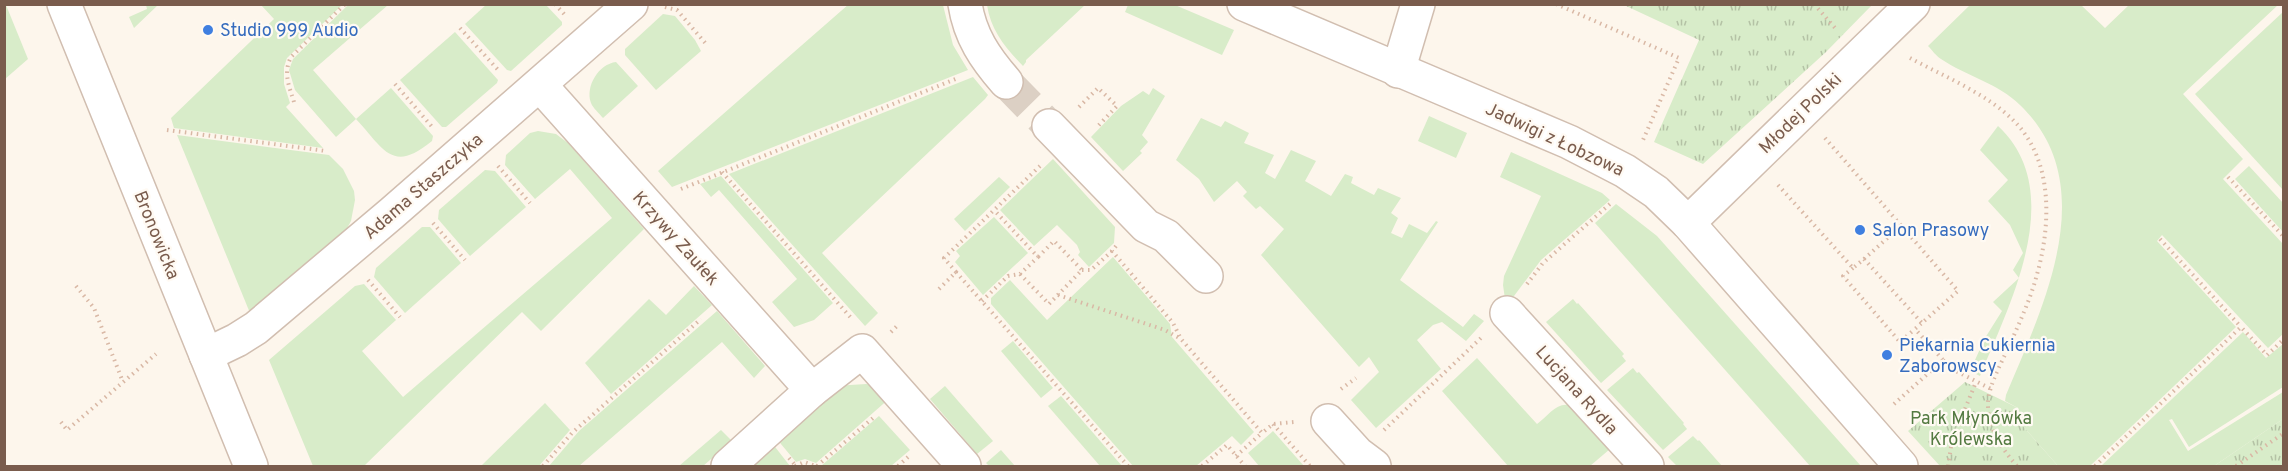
<svg xmlns="http://www.w3.org/2000/svg" width="2288" height="471" font-family="Overpass,sans-serif">
<defs>
<pattern id="park-tufts" width="24" height="20" patternUnits="userSpaceOnUse" patternTransform="scale(1.5)"><rect width="24" height="20" fill="#d8ecc9"/><path d="M3 7l-1-3M5 7V3M7 7l1-3M15 17l-1-3M17 17v-4M19 17l1-3" fill="none" stroke="#b4c2a5"/></pattern>
</defs>
<rect width="100%" height="100%" fill="#fdf6ec"/>
<!-- green -->
<g fill="#d8ecc9">
<path d="M349 4 388 5 313 70 356 119 391 88 433 136 432 141C392 174 384 149 356 119L336 137 295 90 289 70 293 59Z"/>
<path d="M487 4 546 5 562 22V25L511 71 507 70 465 24Z"/>
<path d="M849 4 943 5 953 45 968 70 672 187 658 171Z"/>
<path d="M6 5 28 59 5 79 4 5Z"/>
<path d="M146 5H158L134 28 129 17 147 9Z"/>
<path d="M261 5H342L287 58 284 67V84L290 103 286 107 323 148 174 128 171 118 274 19Z"/>
<path d="M987 5V4L1085 5 1026 60V62L1023 66C1005 47 991 31 987 5Z"/>
<path d="M1128 5H1175L1234 30 1222 55 1125 12Z"/>
<path d="M1970 5H2081L2105 28 2129 5H2278L2183 94 2243 159 2223 179 2283 244V334L2268 348 2162 235 2157 241 2236 327 2090 466H2058L2014 416 2016 407 2005 401 2006 395C2042 308 2104 186 2020 105 1998 83 1966 76 1941 59 1936 56 1932 50 1928 46Z"/>
<path d="M2283 12V190L2195 94Z"/>
<path d="M663 14 675 16 695 40 701 51 656 90 625 55V49Z"/>
<path d="M455 32 498 80 497 83 446 127H442L400 80Z"/>
<path d="M616 62 638 86 603 118C599 113 593 108 591 103 585 86 599 64 616 62Z"/>
<path d="M973 77 988 95 985 99 822 253 878 313 865 326 729 174Z"/>
<path d="M1153 88 1165 96 1142 135 1148 142 1140 151 1142 153 1123 171 1091 137 1121 106 1143 91 1149 95Z"/>
<path d="M1429 116 1467 133 1456 158 1418 141Z"/>
<path d="M1201 118 1221 127 1225 121 1249 133 1244 143 1274 155 1265 173 1275 179 1291 150 1316 161 1305 181 1331 196 1345 174 1353 177 1351 183 1374 195 1378 188 1401 198 1391 213 1398 218 1391 233 1402 238 1409 224 1427 233 1436 221 1438 222 1400 280 1463 327 1474 314 1484 321 1466 341 1442 322 1433 325 1417 340 1441 369 1376 428 1351 400 1379 372 1369 357 1359 367 1261 255 1284 229 1260 206 1256 209 1243 196 1247 192 1237 181 1214 202 1199 179 1176 160Z"/>
<path d="M1998 126C2069 192 2009 305 1980 376L1970 371 1985 338 2002 311 1993 302 2019 278 2013 270 2023 253 2010 225 1988 201 2008 180 1980 150Z"/>
<path d="M538 131 556 134 568 143 644 229 541 331 522 312 364 466H313L269 360 355 286 364 284 396 320 362 351 403 397 612 218 570 169 535 199 505 165 506 155 530 133Z"/>
<path d="M177 135 329 155 343 169 354 191 355 200 351 221 345 232 250 313Z"/>
<path d="M1511 152 1602 193 1610 200 1541 260 1511 300 1505 299 1503 285 1504 276 1541 196 1500 177Z"/>
<path d="M1053 159 1115 227 1114 243 1089 267 1078 255 1080 252 1077 245 1057 225 1034 246 1000 210Z"/>
<path d="M2249 166 2283 203V232L2235 179Z"/>
<path d="M485 170 495 171 526 207 470 256 438 219 439 210Z"/>
<path d="M721 176 833 303 814 320 794 327 772 302 797 279 719 190 711 197 700 184Z"/>
<path d="M999 177 1010 187 965 231 954 219Z"/>
<path d="M1616 204 1657 236 1861 466H1810L1595 223Z"/>
<path d="M994 217 1028 253 983 295 955 262 960 256 956 251Z"/>
<path d="M422 227H430L461 263 405 313 374 277 376 268Z"/>
<path d="M1113 257 1170 324 1172 337 1254 432 1241 445 1232 436 1196 466H1133L991 304V298L1010 280 1047 320Z"/>
<path d="M694 286 712 305 611 394 585 363 649 299 666 315Z"/>
<path d="M1573 299 1577 304 1578 303 1624 354 1622 356 1626 361 1601 383 1546 322Z"/>
<path d="M717 311 765 366 754 378 722 342 579 466H549L579 431Z"/>
<path d="M2243 332 2266 358 2283 344V387L2189 447 2172 419 2169 420 2188 451 2283 392V419L2214 466H2101Z"/>
<path d="M1013 341 1053 388 1041 398 1001 351Z"/>
<path d="M1477 358 1537 424C1548 416 1558 400 1572 406L1610 449 1590 466H1508L1442 391Z"/>
<path d="M1633 368 1637 373 1639 372 1684 423 1683 424 1687 429 1663 450 1607 390Z"/>
<path d="M866 384 873 385 891 397 816 463 805 459 796 462 776 438 834 386Z"/>
<path d="M945 386 993 441 977 454 930 399Z"/>
<path d="M1061 396 1122 466H1100L1048 406Z"/>
<path d="M545 403 570 430 539 466H481Z"/>
<path d="M879 416 910 450 891 466H821Z"/>
<path d="M721 430 732 441 703 466H679Z"/>
<path d="M1273 431 1304 466H1259L1248 453Z"/>
<path d="M1693 436 1698 441 1699 440 1722 466H1677L1668 457Z"/>
<path d="M772 443 790 466H745Z"/>
<path d="M1001 450 1015 466H989L986 463Z"/>
</g>
<!-- park -->
<g fill="url(#park-tufts)">
<path d="M1624 5H1872L1826 52 1703 164 1654 142 1699 40Z"/>
<path d="M1965 382 2016 407 2014 416 2058 466H1940L1908 431Z"/>
<path d="M2283 419V466H2214Z"/>
</g>
<g fill="none" stroke-linecap="round" stroke-linejoin="round">
<!-- minor-tunnel -->
<path stroke="#dcd0c4" stroke-width="33" stroke-dasharray="33 16" stroke-linecap="butt" d="M1006 82 1049 126"/>
<!-- minor casing -->
<g stroke="#d1beb0" stroke-width="36">
<g id="minor">
<path d="M64 4 251 466"/>
<path d="M965 4C970 36 985 58 1006 82"/>
<path d="M1244 4 1569 142 1625 171 1656 192 1688 223 1901 466"/>
<path d="M1398 71 1418 4"/>
<path d="M540 85 812 390"/>
<path d="M1049 126 1146 226 1166 236 1206 276"/>
<path d="M1688 223 1913 4"/>
<path d="M1507 313 1647 466"/>
<path d="M206 355 237 340 256 328 392 213 631 4"/>
<path d="M1328 421 1358 454 1374 466"/>
<path d="M728 466 812 390 862 351 964 466"/>
</g>
</g>
<!-- path -->
<g stroke="#d9b8a5" stroke-width="4" stroke-dasharray="1.5 4.5" stroke-linecap="butt">
<path d="M555 4 565 15"/>
<path d="M1556 4 1679 58 1643 140"/>
<path d="M1814 4 1836 29"/>
<path d="M665 7 677 10 707 45"/>
<path d="M460 28 500 72"/>
<path d="M1910 58C1943 76 1988 94 2015 122 2054 162 2051 227 2036 278 2030 300 2020 321 2011 342 2003 360 1990 382 1988 401 1987 427 2001 448 2017 466"/>
<path d="M395 84 434 129"/>
<path d="M294 102C289 86 283 73 291 57L345 4"/>
<path d="M1079 107 1098 88 1117 106 1098 126"/>
<path d="M167 130 326 151"/>
<path d="M1825 138 1958 291 1915 329 1943 360"/>
<path d="M498 166 530 203"/>
<path d="M722 172 852 319"/>
<path d="M2228 177 2284 237"/>
<path d="M1778 185 1853 268 1864 259 1922 323"/>
<path d="M681 189 958 78"/>
<path d="M433 223 465 260"/>
<path d="M2160 239 2241 327"/>
<path d="M1116 246 1112 251 1173 323 1181 339 1262 433 1273 424 1294 422"/>
<path d="M1864 259 1901 226"/>
<path d="M1853 268 1843 276 1900 342 1915 329"/>
<path d="M1082 270H1091L1112 251"/>
<path d="M956 272 1128 466"/>
<path d="M1020 274 1049 304 1082 270 1054 241 1038 257"/>
<path d="M368 280 400 317"/>
<path d="M1527 284 1543 263 1610 204"/>
<path d="M76 286 94 308 123 382"/>
<path d="M939 289 956 272 944 258 1040 166"/>
<path d="M1058 295 1165 330 1181 339"/>
<path d="M982 301 1008 276 1020 274 1038 257 994 210"/>
<path d="M891 332 899 324"/>
<path d="M1341 389 1356 378"/>
<path d="M1894 404 1943 360 1950 368 1991 389"/>
<path d="M61 422 67 430 156 354"/>
<path d="M1273 424 1310 466"/>
<path d="M1384 430 1481 338"/>
<path d="M1236 456 1262 433"/>
<path d="M789 458 796 466"/>
<path d="M543 466 572 433 701 319"/>
<path d="M795 466 804 462 816 466"/>
<path d="M817 466 873 418"/>
<path d="M898 466 908 457"/>
<path d="M1202 466 1227 445 1245 466"/>
<path d="M1948 466 1952 441 1976 382"/>
<path d="M2095 466 2241 327 2267 355 2284 339"/>
<path d="M2236 466 2284 433"/>
</g>
<!-- minor -->
<use href="#minor" stroke="#fff" stroke-width="33"/>
</g>
<!-- markers -->
<g fill="#3f7fe0" stroke="#fffaf3" stroke-width="2">
<circle cx="208" cy="30" r="6"/>
<circle cx="1860" cy="230" r="6"/>
<circle cx="1887" cy="355" r="6"/>
</g>
<g text-anchor="middle" stroke-width="4.5" stroke-linejoin="round" paint-order="stroke">
<!-- shop labels -->
<g font-size="18" fill="#366cbe" stroke="#fffaf3" text-anchor="start">
<text x="220" y="36">Studio 999 Audio</text>
<text x="1872" y="236">Salon Prasowy</text>
<text x="1899" y="351">Piekarnia Cukiernia<tspan x="1899" dy="21">Zaborowscy</tspan></text>
</g>
<!-- street labels -->
<g font-size="18" fill="#7a5c4d" stroke="#fffaf3">
<text transform="translate(1800 113) rotate(-44)" y="6">Młodej Polski</text>
<text transform="translate(1555 139) rotate(25)" y="6">Jadwigi z Łobzowa</text>
<text transform="translate(423 186) rotate(-41)" y="6">Adama Staszczyka</text>
<text transform="translate(157 235) rotate(68)" y="6">Bronowicka</text>
<text transform="translate(676 238) rotate(48)" y="6">Krzywy Zaułek</text>
<text transform="translate(1577 390) rotate(48)" y="6">Lucjana Rydla</text>
</g>
<!-- park labels -->
<g font-size="18" fill="#537a41" stroke="#fffaf3">
<text x="1971" y="424">Park Młynówka<tspan x="1971" dy="21">Królewska</tspan></text>
</g>
</g>
<!-- border -->
<rect width="2288" height="471" fill="none" stroke="#7a5c4d" stroke-width="12"/>
</svg>
